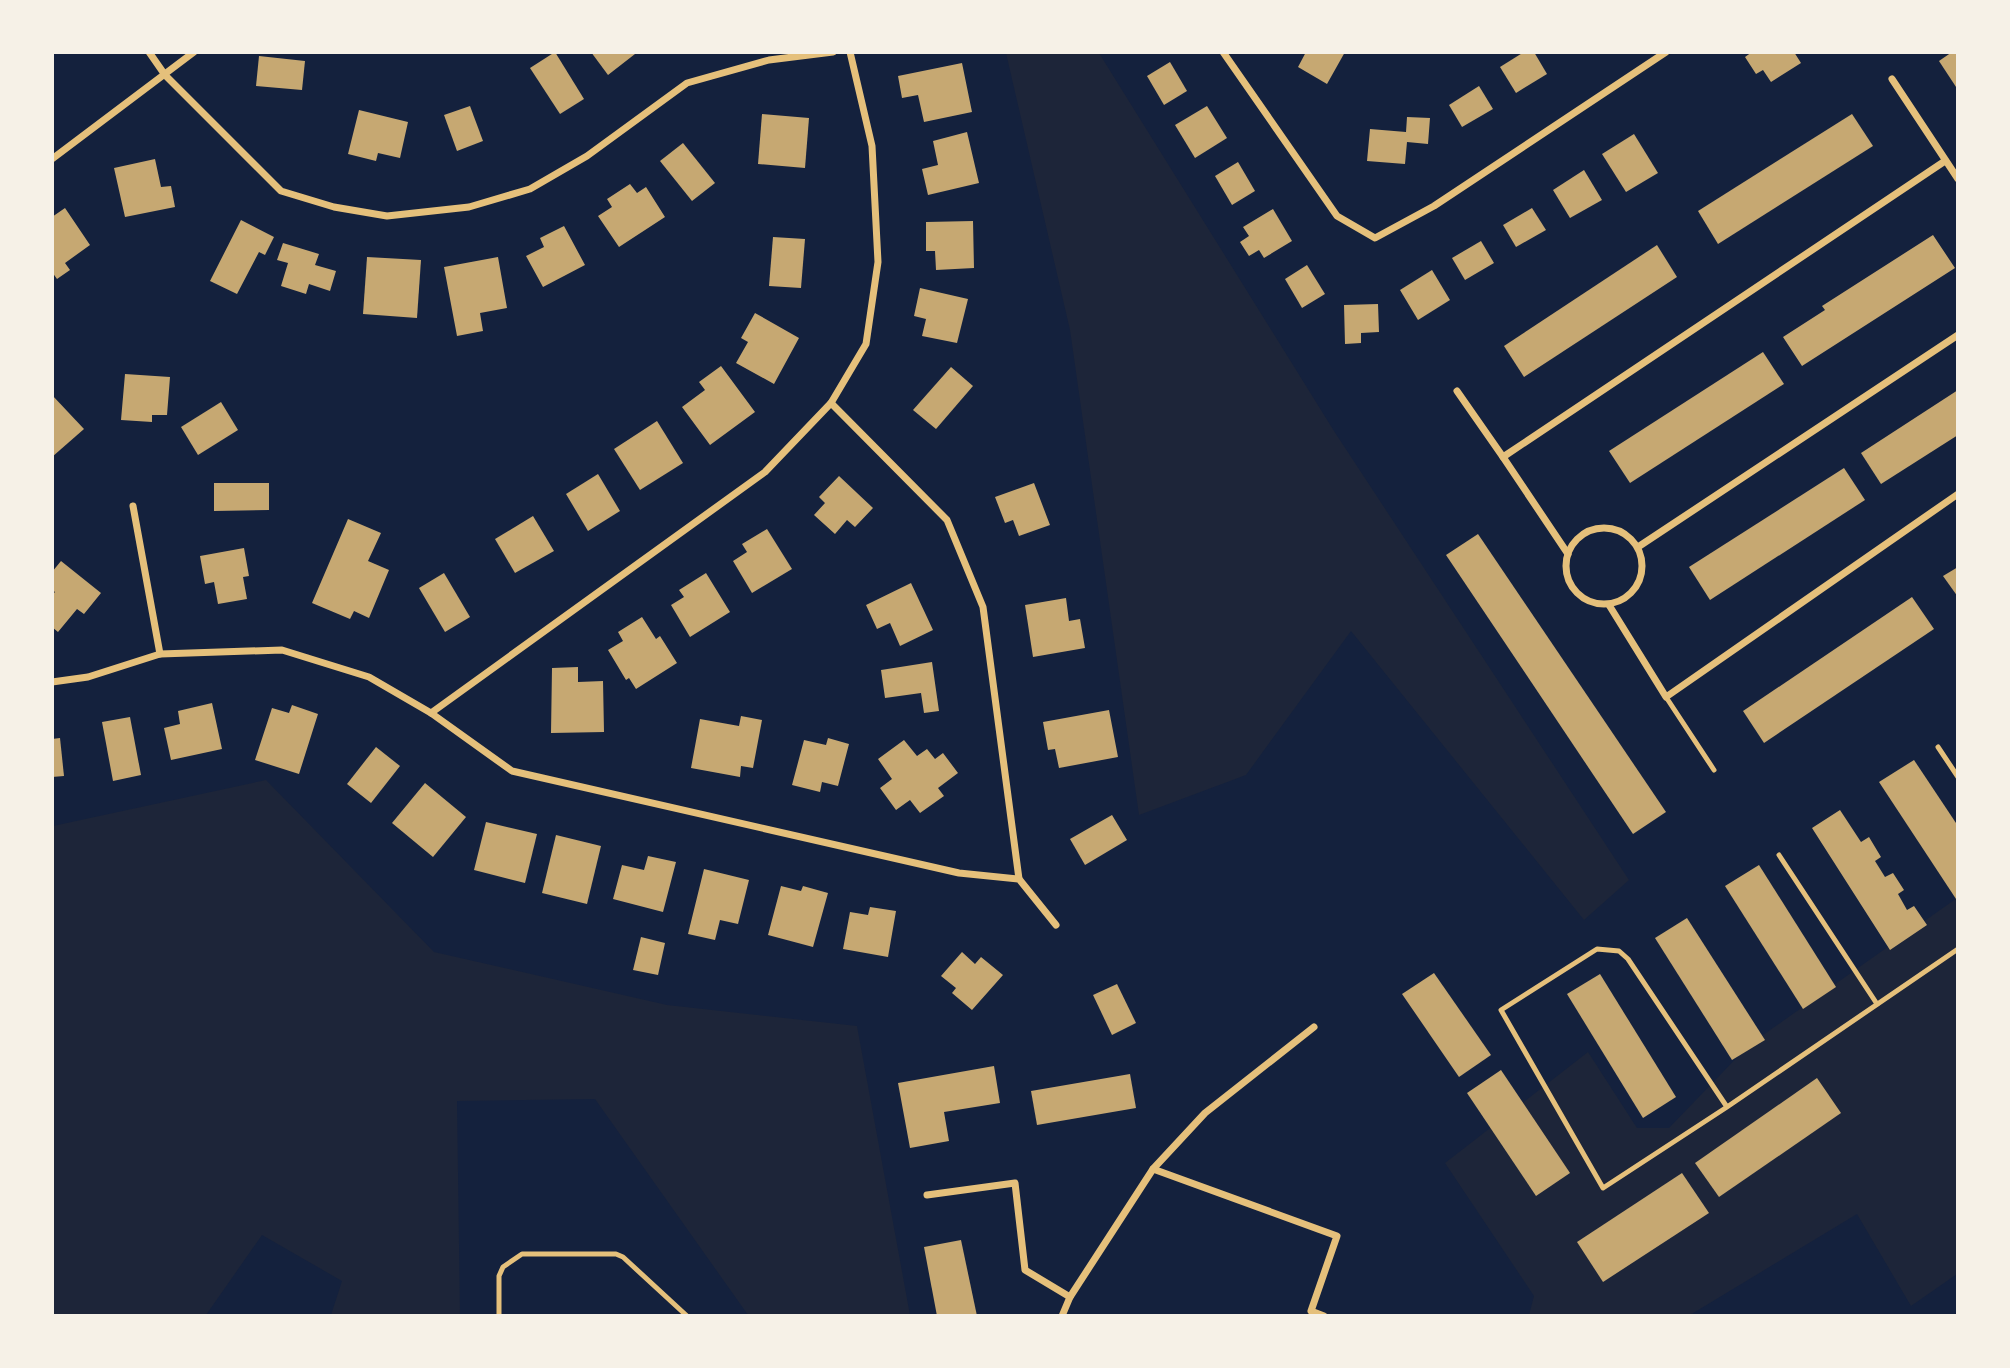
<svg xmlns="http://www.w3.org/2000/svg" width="2010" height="1368" font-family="'Noto Serif',serif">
<rect width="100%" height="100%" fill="#14213d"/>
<!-- green -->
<g fill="#1d2539">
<path d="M1006 53H1099L1334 431 1629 880 1584 920 1351 631 1246 775 1139 815 1070 330Z"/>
<path d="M266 780 434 952 667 1005 857 1026 910 1315H748L595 1099 457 1101 460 1315H331L342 1281 262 1235 206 1315H53V826Z"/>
<path d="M1957 898V1274L1911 1306 1857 1214 1690 1315H1529L1534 1296 1445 1163 1588 1052 1637 1128H1669L1749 1045Z"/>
</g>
<!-- building -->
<g fill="#c6a872">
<path d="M555 52 584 99 560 114 530 68Z"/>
<path d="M591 52H634L635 54 608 75Z"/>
<path d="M1306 52H1345L1327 84 1298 67Z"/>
<path d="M1524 52H1534L1547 74 1516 93 1500 67Z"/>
<path d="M1752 52H1794L1801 63 1771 82 1763 70 1756 74 1745 57Z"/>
<path d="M1952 52H1958V90L1939 61Z"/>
<path d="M259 56 305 61 302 90 256 86Z"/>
<path d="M1170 62 1187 91 1164 105 1147 76Z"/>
<path d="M962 63 972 112 924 122 918 95 902 98 898 76Z"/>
<path d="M1479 86 1493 109 1462 127 1449 105Z"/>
<path d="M470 106 483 141 457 151 444 115Z"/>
<path d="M1207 106 1227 138 1195 158 1175 125Z"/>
<path d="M359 110 408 122 400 158 378 153 376 161 348 154Z"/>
<path d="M762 114 809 118 805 168 758 164Z"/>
<path d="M1852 114 1873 146 1718 244 1698 211Z"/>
<path d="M1407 117 1430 118 1428 144 1407 142 1405 164 1367 161 1370 129 1406 132Z"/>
<path d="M967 132 979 183 928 195 922 169 938 165 933 141Z"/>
<path d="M1634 134 1658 173 1626 192 1602 154Z"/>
<path d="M683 143 715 183 692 201 660 161Z"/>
<path d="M155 159 161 187 171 186 175 207 125 217 114 168Z"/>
<path d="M1238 162 1255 191 1232 205 1215 176Z"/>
<path d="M1584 170 1602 200 1570 218 1553 190Z"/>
<path d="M630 184 637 193 646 187 665 217 619 247 598 216 612 207 607 199Z"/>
<path d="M65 208 90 245 65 263 70 270 57 279 52 272V217Z"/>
<path d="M1532 208 1546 230 1516 247 1503 225Z"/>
<path d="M1273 209 1292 241 1264 258 1259 250 1249 256 1240 242 1249 236 1243 227Z"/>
<path d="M241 220 274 237 265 255 259 252 237 294 210 281Z"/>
<path d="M973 221 974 268 936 270 935 251H926V222Z"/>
<path d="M564 226 585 265 543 287 526 256 544 247 540 238Z"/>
<path d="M1933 235 1955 268 1802 366 1783 337 1825 310 1822 306Z"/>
<path d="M773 237 805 239 801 288 769 286Z"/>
<path d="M1481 241 1494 263 1465 280 1452 258Z"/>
<path d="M283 243 319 254 315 265 336 271 330 291 309 284 306 294 281 286 288 263 277 260Z"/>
<path d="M1657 245 1677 277 1524 377 1504 346Z"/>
<path d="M367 257 421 260 417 318 363 314Z"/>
<path d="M498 257 507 308 480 313 483 331 457 336 444 267Z"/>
<path d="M1307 265 1325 294 1302 308 1285 279Z"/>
<path d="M1432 270 1450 300 1418 320 1400 290Z"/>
<path d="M920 288 968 299 957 343 922 336 926 319 914 316Z"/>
<path d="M1378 304 1379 332 1361 333V343L1345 344 1344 305Z"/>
<path d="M755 313 799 338 774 384 736 363 748 342 741 338Z"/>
<path d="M1763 352 1784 384 1630 483 1609 451Z"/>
<path d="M721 366 755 412 710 445 682 407 705 390 699 382Z"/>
<path d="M951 367 973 386 936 429 913 410Z"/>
<path d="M125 374 170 377 167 415H152V422L121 420Z"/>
<path d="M1958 390V435L1881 484 1861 453Z"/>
<path d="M52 395 84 429 52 457Z"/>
<path d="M221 402 238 430 198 455 181 427Z"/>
<path d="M657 421 683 463 640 490 614 449Z"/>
<path d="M1844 468 1865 500 1710 600 1689 567Z"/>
<path d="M598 474 620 511 588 531 566 494Z"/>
<path d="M839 476 873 508 855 527 847 520 835 534 814 515 825 503 819 497Z"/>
<path d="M214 483H269V510L214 511Z"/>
<path d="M1034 483 1050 525 1019 536 1013 520 1005 523 995 497Z"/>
<path d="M533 516 554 551 515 573 495 539Z"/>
<path d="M348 519 381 533 368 561 389 570 369 618 354 611 350 619 312 603Z"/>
<path d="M767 529 792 569 752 593 733 561 747 552 742 544Z"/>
<path d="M1478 534 1666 812 1633 834 1446 555Z"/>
<path d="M244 548 249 576 243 577 247 599 218 604 214 582 205 584 200 556Z"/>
<path d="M61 561 101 593 84 614 77 609 58 632 52 627V595L55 592 52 590V572Z"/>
<path d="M1958 567V597L1943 576Z"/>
<path d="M444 573 470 617 445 632 419 588Z"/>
<path d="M706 573 730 612 690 637 671 605 684 597 679 590Z"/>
<path d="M911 583 933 630 900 646 890 623 877 629 866 605Z"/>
<path d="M1912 597 1934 629 1764 743 1743 711Z"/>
<path d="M1066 598 1069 621 1080 619 1085 648 1033 657 1025 605Z"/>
<path d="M642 617 656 639 660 636 677 663 636 689 629 678 626 680 608 650 623 641 618 632Z"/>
<path d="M932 662 939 711 924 713 921 693 885 698 881 670Z"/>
<path d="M578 667V682L603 681 604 732 551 733 552 668Z"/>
<path d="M212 703 222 749 171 760 164 728 180 724 178 711Z"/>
<path d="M292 705 318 714 299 774 255 760 272 708 289 713Z"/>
<path d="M1109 710 1118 757 1059 768 1055 749 1048 750 1043 722Z"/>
<path d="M741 716 762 720 753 768 741 766 740 777 691 768 700 719 739 726Z"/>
<path d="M130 717 141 775 113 781 102 722Z"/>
<path d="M60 738 64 776 52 777V739Z"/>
<path d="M828 738 849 744 838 786 822 782 820 792 792 785 804 740 826 745Z"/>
<path d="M904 740 917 756 927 749 935 759 943 753 958 773 938 788 944 796 920 813 910 800 896 810 880 788 892 779 878 759Z"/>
<path d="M376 747 400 766 371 803 347 784Z"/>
<path d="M1914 760 1958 826V902L1879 782Z"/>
<path d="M425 783 466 817 433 857 392 823Z"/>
<path d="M1840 810 1861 842 1869 837 1881 857 1875 861 1885 877 1893 873 1904 890 1898 894 1907 910 1914 906 1927 925 1890 950 1812 828Z"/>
<path d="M1112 815 1127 840 1085 865 1070 839Z"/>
<path d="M486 822 537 834 525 883 474 870Z"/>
<path d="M556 835 601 846 587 904 542 893Z"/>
<path d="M648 856 676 862 663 912 613 899 622 865 644 870Z"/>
<path d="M1759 865 1836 987 1803 1009 1725 886Z"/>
<path d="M704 869 749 880 738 924 720 920 715 940 688 934Z"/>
<path d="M781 886 801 891 803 886 828 893 813 947 768 935Z"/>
<path d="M870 907 896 911 888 957 843 949 850 912 868 915Z"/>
<path d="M1687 918 1765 1040 1732 1060 1655 938Z"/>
<path d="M641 937 665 943 658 975 633 970Z"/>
<path d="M962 952 975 964 981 957 1003 975 972 1010 952 993 956 988 941 976Z"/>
<path d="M1434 973 1491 1055 1459 1077 1402 994Z"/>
<path d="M1600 974 1676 1097 1643 1118 1567 994Z"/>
<path d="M1117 984 1136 1023 1112 1035 1093 995Z"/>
<path d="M994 1066 1000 1103 944 1112 949 1141 910 1148 898 1083Z"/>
<path d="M1501 1070 1570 1173 1536 1196 1467 1093Z"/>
<path d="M1130 1074 1136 1108 1037 1125 1031 1091Z"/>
<path d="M1817 1078 1841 1113 1719 1197 1695 1163Z"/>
<path d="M1682 1173 1709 1213 1603 1282 1577 1242Z"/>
<path d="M961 1240 977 1316H937L924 1247Z"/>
</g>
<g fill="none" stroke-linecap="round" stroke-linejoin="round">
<!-- service -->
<g stroke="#e5c07b" stroke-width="5">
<path d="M1666 697 1714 770"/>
<path d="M1938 747 1958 777"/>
<path d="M1779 855 1877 1004"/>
<path d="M1727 1107 1628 959 1619 951 1597 949 1501 1010 1603 1188 1727 1107 1958 949"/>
<path d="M499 1316V1276L503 1267 522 1254H616L623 1257 687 1316"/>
</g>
<!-- minor -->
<g stroke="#e5c07b" stroke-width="7">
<path d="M149 52 165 75 281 191 334 207 387 216 469 207 530 189 587 156 687 83 769 60 833 52"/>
<path d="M1223 52 1337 216 1375 238 1434 206 1666 52"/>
<path d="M1892 79 1958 179"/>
<path d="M52 159 194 52"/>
<path d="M1457 391 1503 457 1568 554"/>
<path d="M831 403 947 520 983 607 1019 879"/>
<path d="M1503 457 1945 161"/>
<path d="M133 506 160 654"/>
<circle cx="1604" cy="566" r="38"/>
<path d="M1638 547 1958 335"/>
<path d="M1609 605 1666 697 1958 494"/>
<path d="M52 682 88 677 160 654 282 650 369 677 431 713 512 771 959 873 1019 879 1056 925"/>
<path d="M431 713 765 472 831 403 866 344 878 262 872 146 850 52"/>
<path d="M1153 1169 1337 1236 1311 1311 1324 1316"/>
<path d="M927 1195 1015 1183 1025 1270 1070 1297"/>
<path d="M1062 1316 1070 1297 1153 1169 1205 1113 1314 1027"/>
</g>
</g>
<!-- border -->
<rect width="2010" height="1368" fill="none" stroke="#f6f1e7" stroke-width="108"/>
</svg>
